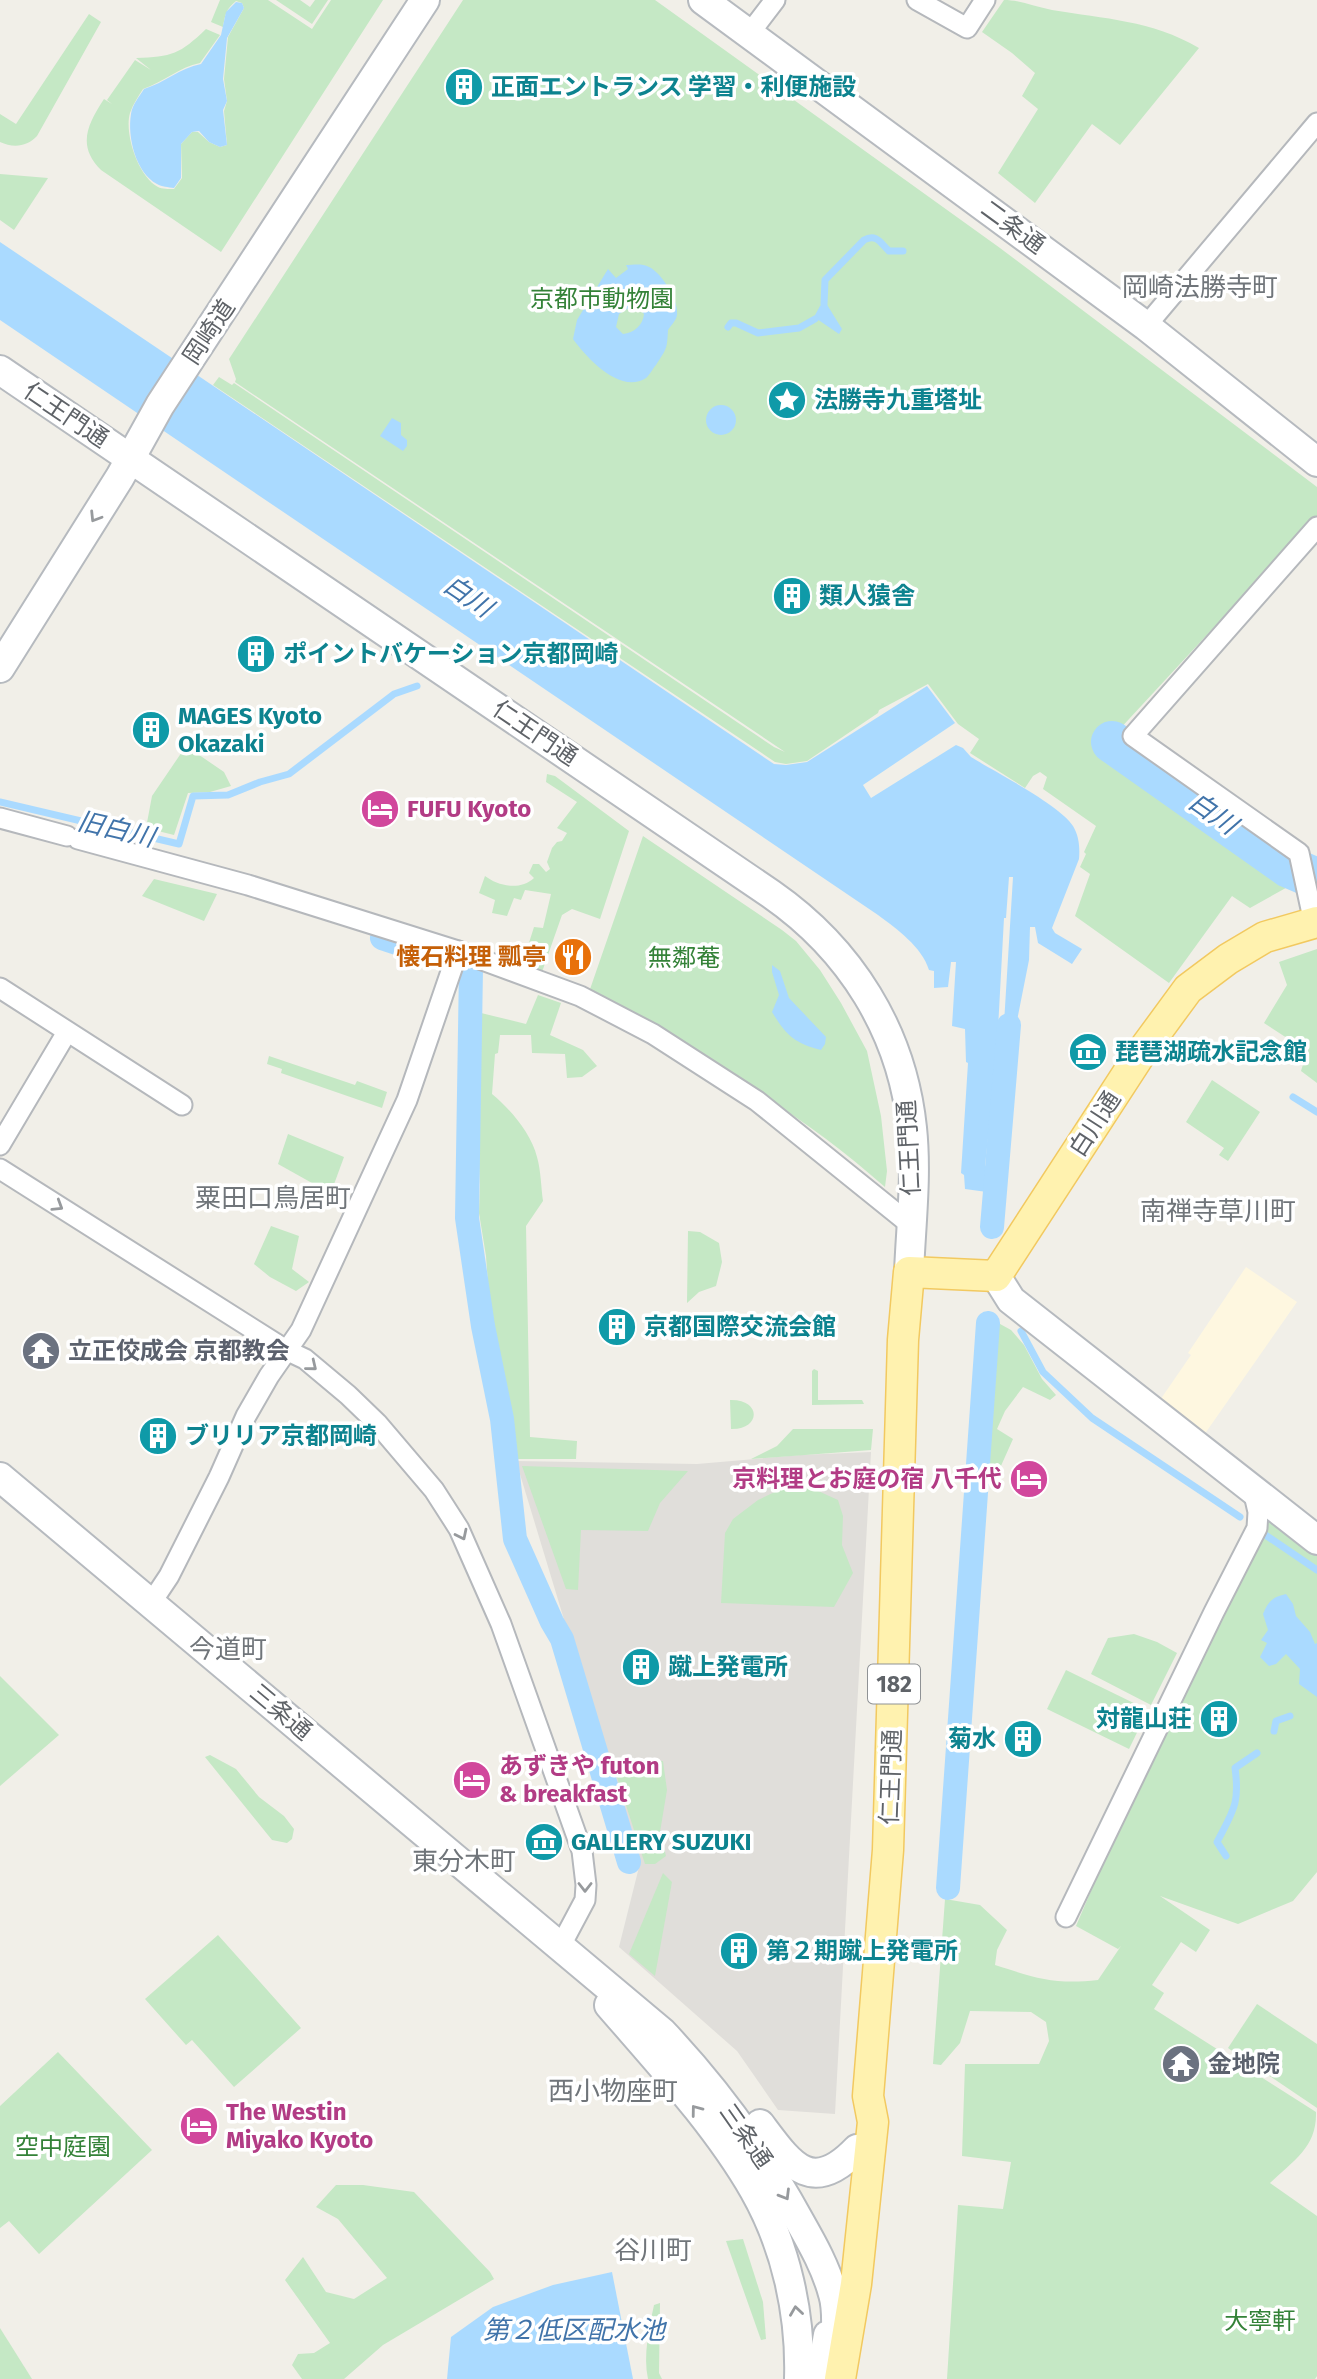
<svg xmlns="http://www.w3.org/2000/svg" width="1317" height="2379" font-family="'Fira Sans','Noto Sans JP',sans-serif">
<rect width="100%" height="100%" fill="#f1efe8"/>
<!-- commercial -->
<path fill="#fef7e0" d="M1246 1267 1297 1302 1204 1435 1158 1403 1191 1355 1188 1353Z"/>
<!-- industrial -->
<path fill="#e0deda" d="M871 1452 835 2114 778 2110 737 2051 619 1947 639 1867 516 1461 697 1464 800 1455Z"/>
<!-- green -->
<g fill="#c5e8c5">
<path d="M220 0H268L312 29 331 0H383L221 252 101 170C77 146 87 125 104 99L112 104 107 100 135 60 151 70 136 58C172 57 180 54 206 29L220 35 200 63C179 67 164 82 143 89 138 97 133 104 130 113 124 133 138 177 158 187 162 189 169 189 174 189L182 178 181 144 192 132H198L209 142 220 147 227 145 224 111 227 101 224 79 228 37 244 8 242 3 236 1C226 9 225 15 223 27L211 22Z"/>
<path d="M276 0H300L310 7 315 0H328L312 24Z"/>
<path d="M463 0H655L1000 248 1317 487V516L1105 745 1290 872 1293 884 1250 908 1232 896 1169 983 1075 916 1090 874 1080 867 1086 854 1084 852 1096 826 1043 789 1047 777 1040 772 1033 776 1025 788 970 753 979 739 958 724 928 684 879 710 878 713 807 761 786 764 775 762 213 385 219 377 232 385 234 383 774 747 785 752 235 382 236 379 229 359Z"/>
<path d="M1004 0C1021 0 1035 7 1052 10 1105 19 1151 20 1199 48L1120 145 1092 124 1035 203 998 173 1038 109 1022 96 1035 73 1012 53 982 32Z"/>
<path d="M89 14 101 22 37 136C27 147 13 148 0 142V114L16 124Z"/>
<path d="M0 174 48 178 14 230 0 220Z"/>
<path d="M186 746 224 772 231 786 210 792 188 793 174 835 146 828 152 796Z"/>
<path d="M547 774 555 776 629 831 600 919 572 909 562 915 542 972 498 958 503 943 527 949 534 927 543 928 551 894 525 890 521 900 514 898 507 916 492 913 495 900 479 893 485 876C498 886 520 891 534 878L529 873 533 864H539L546 872 550 869 547 862 552 848 557 842 562 841 567 833 557 828 577 802 546 782Z"/>
<path d="M643 836 782 930 796 941 820 970 841 1003 867 1051 881 1116 887 1171 885 1187C796 1108 693 1050 588 995Z"/>
<path d="M154 879 217 894 204 921 142 896Z"/>
<path d="M1317 949V1083L1301 1071 1307 1051 1264 1023 1287 985 1279 962Z"/>
<path d="M538 995 561 1003 550 1035 583 1050 597 1066 582 1077 567 1078 565 1054 532 1053 531 1035H500L498 1053 495 1054 492 1094C510 1109 531 1133 537 1157 541 1171 541 1187 543 1201L526 1226 530 1437 577 1441 576 1459H514L502 1376 493 1353 486 1256 479 1213 480 1185 473 1039 477 1012 526 1024Z"/>
<path d="M269 1056 355 1085 357 1081 387 1092 382 1108 281 1073 282 1069 267 1064Z"/>
<path d="M1212 1080 1260 1112 1228 1161 1219 1155 1224 1148 1186 1122Z"/>
<path d="M288 1134 344 1157 333 1187 312 1183 278 1164Z"/>
<path d="M271 1226 299 1236 292 1269 309 1282 296 1291 270 1277 254 1264Z"/>
<path d="M688 1231 700 1232 719 1243 722 1262 716 1286 699 1292 687 1303Z"/>
<path d="M991 1319 1011 1330 1024 1345 1042 1379 1056 1395 1050 1400 1023 1387 1005 1411 997 1429 1013 1439 996 1477 981 1472Z"/>
<path d="M814 1369 818 1371V1400H862L864 1404 812 1405V1371Z"/>
<path d="M730 1400C762 1399 761 1430 731 1429Z"/>
<path d="M793 1429H873L871 1450 751 1459 777 1446Z"/>
<path d="M522 1466 688 1471 660 1503 648 1531 581 1530 578 1590 566 1589Z"/>
<path d="M805 1485 838 1500 843 1516 842 1545 853 1573 834 1607 721 1603 725 1533 733 1519 758 1500 781 1489Z"/>
<path d="M1266 1517 1317 1555V1872L1293 1901 1238 1924 1160 1896 1210 1930 1196 1952 1181 1942 1152 1985 1164 1993 1154 2009 1316 2112C1317 2147 1294 2160 1270 2183L1317 2216V2376L1315 2379H947L958 2205 1003 2209 1011 2162 962 2156 965 2064H1039L1049 2041 1046 2022 1031 2012 970 2011 960 2043 941 2065 933 2064 945 1899 980 1905 1007 1930 997 1950 995 1965C1036 1978 1055 1985 1098 1980L1121 1946 1118 1949 1076 1926 1162 1725Z"/>
<path d="M1134 1634 1157 1642 1177 1653 1151 1705 1091 1674 1108 1638Z"/>
<path d="M1066 1670 1148 1710 1129 1749 1047 1709Z"/>
<path d="M0 1676 59 1735 0 1786Z"/>
<path d="M210 1755 236 1769 259 1797 284 1816 294 1829 292 1839 287 1843 272 1840 205 1757Z"/>
<path d="M619 1758 663 1761 667 1790 660 1832 666 1856 655 1864H645L612 1762Z"/>
<path d="M663 1873 672 1882 655 1976 629 1954Z"/>
<path d="M218 1935 301 2028 234 2087 192 2040 186 2045 145 1999Z"/>
<path d="M1257 2004 1317 2044V2108L1228 2048Z"/>
<path d="M58 2052 152 2150 39 2254 9 2221 0 2228V2106Z"/>
<path d="M336 2185H363L414 2192 490 2272 494 2279 383 2345 344 2379H302L292 2365 298 2354 314 2353 330 2343 285 2280 303 2257 326 2292 354 2299 387 2278 338 2219 316 2207Z"/>
<path d="M743 2239 763 2302 766 2339 761 2340 726 2241Z"/>
<path d="M660 2303 659 2373 662 2379H648C643 2355 649 2329 654 2305Z"/>
<path d="M0 2328 32 2379H0Z"/>
</g>
<!-- water -->
<g fill="#aadaff" fill-rule="evenodd">
<path d="M236 2 242 3 244 8 227 38 223 79 227 101 223 110 227 145 220 147 209 142 199 131 192 132 181 144V178L174 188C168 187 162 187 157 184 136 173 127 137 131 114 132 105 139 97 144 89 164 83 180 68 201 64L221 35 226 12Z"/>
<path d="M0 242 774 764 786 765 807 762 927 686 955 723 863 785 871 798 956 745 963 748 971 757C995 772 1060 805 1073 826 1079 836 1080 847 1079 859L1052 928 1055 933 1082 949 1072 964 1038 943 1035 927H1030L1029 960 1010 1056H1002L1013 877H1009L1006 918H1004L996 1066 985 1166 989 1167 987 1192 965 1189 964 1175 961 1173 968 1063 966 1062 965 1029 952 1026 956 962H951L948 987 934 988V971L929 970C922 947 897 929 878 915L0 320Z"/>
<path d="M626 265C633 265 642 263 649 267 662 273 679 301 677 315 676 321 671 325 668 330 667 349 667 348 656 365 653 368 649 376 646 378 620 395 586 357 573 339L577 320 608 269 616 278 628 269ZM635 304 644 314C643 325 634 333 623 334L616 327 619 314Z"/>
<path d="M826 303 842 329 839 334 814 317 820 306Z"/>
<circle cx="721" cy="420" r="15"/>
<path d="M392 418 401 423V435L407 440V446L403 451 380 436Z"/>
<path d="M772 965 780 971 789 998 826 1037 825 1044 821 1050C794 1043 786 1035 772 1012L779 995 772 972Z"/>
<path d="M1286 1594 1293 1604 1296 1616 1310 1632 1315 1644 1317 1643V1697L1299 1684 1300 1669 1286 1654 1276 1664 1269 1666 1260 1657 1267 1643 1261 1640 1268 1630 1263 1614C1268 1602 1272 1597 1286 1594Z"/>
<path d="M612 2272 633 2379H447L451 2337 493 2307 553 2285Z"/>
</g>
<g fill="none" stroke-linecap="round" stroke-linejoin="round">
<!-- stream -->
<g stroke="#aadaff" stroke-width="7">
<path d="M824 304 825 280 864 240C877 233 881 244 889 251H903"/>
<path d="M728 327 731 323H736L758 333 799 328 815 319"/>
<path d="M0 802 179 844 193 796 228 795 260 782 289 774 394 694 417 686"/>
<path d="M1293 1097 1317 1112"/>
<path d="M1021 1331 1043 1372 1092 1418 1240 1517"/>
<path d="M1264 1534 1317 1570"/>
<path d="M1274 1731 1276 1721 1290 1716"/>
<path d="M1226 1856 1217 1842C1233 1811 1240 1804 1235 1768L1257 1753"/>
</g>
<!-- canal -->
<g stroke="#aadaff" stroke-width="24">
<path d="M382 938 439 957"/>
<path d="M471 968 467 1218 483 1326 502 1419 515 1539 552 1622 562 1639 629 1862"/>
<path d="M992 1227 1009 1025"/>
<path d="M948 1888 988 1323"/>
</g>
<!-- river -->
<path stroke="#aadaff" stroke-width="42" d="M1112 742 1289 867 1317 879"/>
<!-- street casing -->
<g stroke="#b5b8bc" stroke-width="23">
<g id="street">
<path d="M917 0 967 28 985 0"/>
<path d="M749 34 775 0"/>
<path d="M1146 326 1317 123"/>
<path d="M0 818 67 836"/>
<path d="M78 839 248 885 458 951 580 996 653 1034 757 1101 911 1225"/>
<path d="M1314 923 1299 853 1133 736 1317 527"/>
<path d="M0 988 182 1105"/>
<path d="M0 1145 67 1032"/>
<path d="M0 1169 286 1350 305 1359 348 1395 377 1423 434 1490 459 1529 501 1624 582 1851 586 1885 585 1900 560 1947"/>
<path d="M151 1603 169 1576 219 1477 246 1416 269 1376 301 1330 407 1100 458 951"/>
<path d="M1066 1917 1214 1612 1257 1528 1258 1512 1253 1490"/>
</g>
</g>
<!-- secondary casing -->
<g stroke="#b6babf" stroke-width="32">
<g id="secondary">
<path d="M703 0 1146 326 1317 462"/>
<path d="M0 370 771 894C850 949 902 1031 912 1128 917 1175 911 1224 909 1272"/>
<path d="M0 668 120 477 160 405 425 0"/>
<path d="M996 1276 1011 1300 1317 1540"/>
<path d="M0 1477 662 2032C716 2089 762 2152 800 2222 813 2245 826 2268 833 2294 839 2313 835 2338 835 2358"/>
<path d="M609 2005C659 2063 716 2124 754 2190 786 2246 801 2314 799 2379"/>
<path d="M760 2124C790 2164 811 2197 857 2149"/>
<path d="M820 2379 828 2335"/>
</g>
</g>
<!-- primary casing -->
<g stroke="#f2c960" stroke-width="33">
<path id="primary" d="M840 2379 856 2284 873 2122 868 2096 888 1850 903 1340 909 1272 996 1276 1141 1053 1188 989 1228 959 1265 937 1317 922"/>
</g>
<!-- street -->
<use href="#street" stroke="#fff" stroke-width="19"/>
<!-- secondary -->
<use href="#secondary" stroke="#fff" stroke-width="28"/>
<!-- primary -->
<use href="#primary" stroke="#fff2af" stroke-width="30"/>
</g>
<!-- one-way arrows -->
<defs><path id="oneway-chevron" d="M-2-3.5L2.5 0L-2 3.5" fill="none" stroke-width="1.6" stroke-linecap="round" stroke-linejoin="round" transform="scale(1.75)"/></defs>
<g stroke="#979a9d">
<use href="#oneway-chevron" transform="translate(95 517) rotate(122)"/>
<use href="#oneway-chevron" transform="translate(58 1206) rotate(32)"/>
<use href="#oneway-chevron" transform="translate(312 1366) rotate(39)"/>
<use href="#oneway-chevron" transform="translate(462 1535) rotate(64)"/>
<use href="#oneway-chevron" transform="translate(585 1887) rotate(90)"/>
<use href="#oneway-chevron" transform="translate(696 2110) rotate(-127)"/>
<use href="#oneway-chevron" transform="translate(785 2195) rotate(59)"/>
<use href="#oneway-chevron" transform="translate(796 2311) rotate(-98)"/>
</g>
<!-- icons -->
<defs>
<g id="building-disc" transform="scale(2.0125)"><circle r="9.5" fill="#0f9aa8" stroke="#fff"/><path d="M-4-6H4V6H1V3H-1V6H-4ZM-2.5-4.3h1.7v1.8h-1.7ZM.8-4.3h1.7v1.8H.8ZM-2.5-1h1.7V.8h-1.7ZM.8-1h1.7V.8H.8Z" fill="#fff"/></g>
<g id="sight-disc" transform="scale(2.0125)"><circle r="9.5" fill="#0f9aa8" stroke="#fff"/><path d="M0-6L1.8-2.2L6-1.7L2.9 1.2L3.7 5.4L0 3.3L-3.7 5.4L-2.9 1.2L-6-1.7L-1.8-2.2Z" fill="#fff"/></g>
<g id="hotel-disc" transform="scale(2.0125)"><circle r="9.5" fill="#d1479c" stroke="#fff"/><path d="M-6-4.5h1.5V1H6V5H4.5V3h-9V5H-6ZM-4 0a1.8 1.8 0 1 1 3.6 0ZM.5 0V-2.5h3Q6-2.5 6 0Z" fill="#fff"/></g>
<g id="restaurant-disc" transform="scale(2.0125)"><circle r="9.5" fill="#e8710a" stroke="#fff"/><path d="M-5-6h1v4h1v-4h1v4h1v-4h1v5L-1.5 .5V6h-2V.5L-5-1ZM5-6V6H3V1.5H1.5Q1.5-4 5-6Z" fill="#fff"/></g>
<g id="museum-disc" transform="scale(2.0125)"><circle r="9.5" fill="#0f9aa8" stroke="#fff"/><path d="M0-6L6-3V-2H-6V-3ZM-5-1h2V3h-2ZM-1-1h2V3h-2ZM3-1h2V3H3ZM-6 4H6V6H-6Z" fill="#fff"/></g>
<g id="temple-disc" transform="scale(2.0125)"><circle r="9.5" fill="#6b7280" stroke="#fff"/><path d="M0-6L5-2H3V0L6.5 2.5H4V6H1.5V3h-3V6H-4V2.5H-6.5L-3 0V-2H-5Z" fill="#fff"/></g>
</defs>
<g fill-rule="evenodd">
<use href="#building-disc" x="464" y="87"/>
<use href="#sight-disc" x="787" y="400"/>
<use href="#building-disc" x="792" y="596"/>
<use href="#building-disc" x="256" y="654"/>
<use href="#building-disc" x="151" y="730"/>
<use href="#hotel-disc" x="380" y="809"/>
<use href="#restaurant-disc" x="573" y="957"/>
<use href="#museum-disc" x="1088" y="1052"/>
<use href="#building-disc" x="617" y="1327"/>
<use href="#temple-disc" x="41" y="1351"/>
<use href="#building-disc" x="158" y="1436"/>
<use href="#hotel-disc" x="1029" y="1479"/>
<use href="#building-disc" x="641" y="1667"/>
<use href="#building-disc" x="1219" y="1719"/>
<use href="#building-disc" x="1023" y="1739"/>
<use href="#hotel-disc" x="472" y="1780"/>
<use href="#museum-disc" x="544" y="1842"/>
<use href="#building-disc" x="739" y="1951"/>
<use href="#temple-disc" x="1181" y="2064"/>
<use href="#hotel-disc" x="199" y="2126"/>
</g>
<g text-anchor="middle" stroke-width="7" stroke-linejoin="round" paint-order="stroke">
<!-- shield labels -->
<rect fill="#fff" stroke="#8f9295" stroke-width="2" x="868" y="1664.5" width="52" height="39" rx="5"/>
<g font-size="23" font-weight="bold" fill="#5f6368">
<text x="894" y="1692">182</text>
</g>
<!-- culture labels -->
<g font-size="24" font-weight="bold" fill="#0d838f" stroke="#fff" text-anchor="start">
<text x="491" y="95">正面エントランス 学習・利便施設</text>
<text x="814" y="408">法勝寺九重塔址</text>
<text x="819" y="604">類人猿舎</text>
<text x="283" y="662">ポイントバケーション京都岡崎</text>
<text x="178" y="724">MAGES Kyoto<tspan x="178" dy="28">Okazaki</tspan></text>
<text x="1115" y="1060">琵琶湖疏水記念館</text>
<text x="644" y="1335">京都国際交流会館</text>
<text x="185" y="1444">ブリリア京都岡崎</text>
<text x="668" y="1675">蹴上発電所</text>
<text x="1192" y="1727" text-anchor="end">対龍山荘</text>
<text x="996" y="1747" text-anchor="end">菊水</text>
<text x="571" y="1850">GALLERY SUZUKI</text>
<text x="766" y="1959">第２期蹴上発電所</text>
</g>
<!-- street labels -->
<g font-size="24" fill="#5f6368" stroke="#fff">
<text transform="translate(1013 227) rotate(36)" y="8">二条通</text>
<text transform="translate(209 332) rotate(-56)" y="8">岡崎道</text>
<text transform="translate(66 415) rotate(34)" y="8">仁王門通</text>
<text transform="translate(535 733) rotate(34)" y="8">仁王門通</text>
<text transform="translate(1095 1124) rotate(-57)" y="8">白川通</text>
<text transform="translate(909 1148) rotate(-93)" y="8">仁王門通</text>
<text transform="translate(281 1712) rotate(40)" y="8">三条通</text>
<text transform="translate(891 1777) rotate(-88)" y="8">仁王門通</text>
<text transform="translate(746 2136) rotate(55)" y="8">三条通</text>
</g>
<!-- park labels -->
<g font-size="24" fill="#348238" stroke="#fff">
<text x="602" y="307">京都市動物園</text>
<text x="684" y="966">無鄰菴</text>
<text x="63" y="2155">空中庭園</text>
<text x="1260" y="2329">大寧軒</text>
</g>
<!-- hotel labels -->
<g font-size="24" font-weight="bold" fill="#b23c85" stroke="#fff" text-anchor="start">
<text x="407" y="817">FUFU Kyoto</text>
<text x="1002" y="1487" text-anchor="end">京料理とお庭の宿 八千代</text>
<text x="499" y="1774">あずきや futon<tspan x="499" dy="28">&amp; breakfast</tspan></text>
<text x="226" y="2120">The Westin<tspan x="226" dy="28">Miyako Kyoto</tspan></text>
</g>
<!-- food labels -->
<g font-size="24" font-weight="bold" fill="#c56008" stroke="#fff" text-anchor="end">
<text x="546" y="965">懐石料理 瓢亭</text>
</g>
<!-- worship labels -->
<g font-size="24" font-weight="bold" fill="#5b616d" stroke="#fff" text-anchor="start">
<text x="68" y="1359">立正佼成会 京都教会</text>
<text x="1208" y="2072">金地院</text>
</g>
<!-- neighbourhood labels -->
<g font-size="26" fill="#70757a" stroke="#fff">
<text x="1200" y="296">岡崎法勝寺町</text>
<text x="273" y="1207">粟田口鳥居町</text>
<text x="1218" y="1220">南禅寺草川町</text>
<text x="228" y="1658">今道町</text>
<text x="464" y="1870">東分木町</text>
<text x="613" y="2100">西小物座町</text>
<text x="653" y="2259">谷川町</text>
</g>
<!-- water labels -->
<g font-size="26" font-style="italic" fill="#4174aa" stroke="#fff">
<text transform="translate(468 596) rotate(34)" y="9">白川</text>
<text transform="translate(1213 813) rotate(35)" y="9">白川</text>
<text transform="translate(116 829) rotate(13)" y="9">旧白川</text>
<text x="574" y="2339">第２低区配水池</text>
</g>
</g>
</svg>
